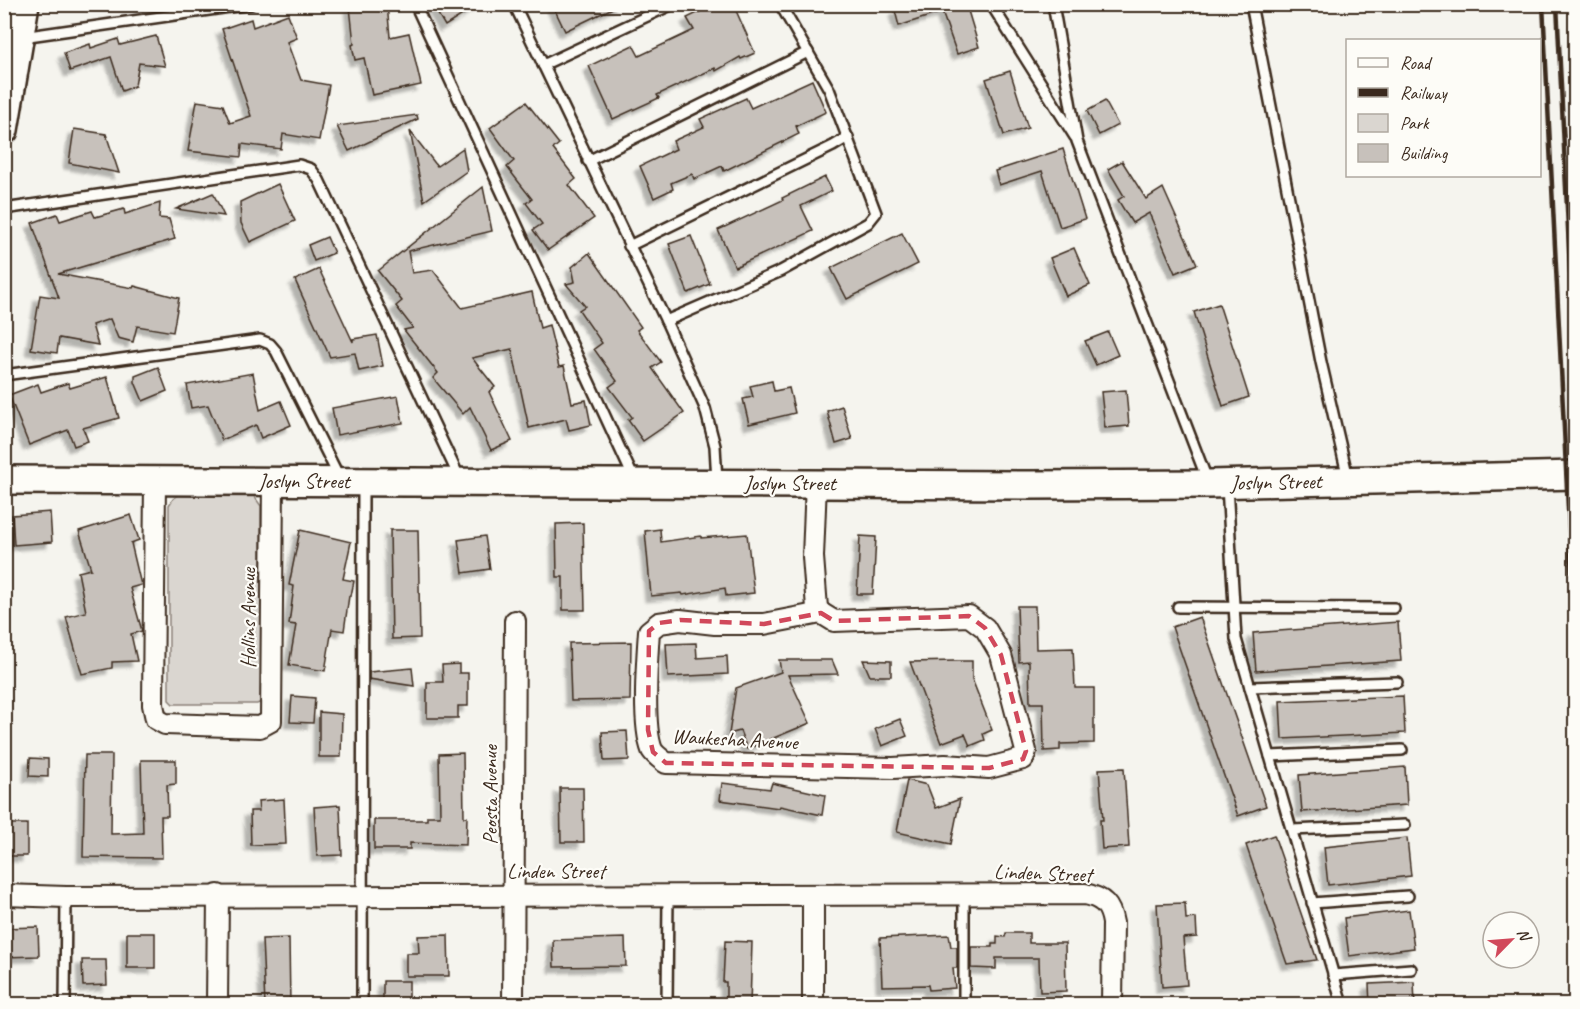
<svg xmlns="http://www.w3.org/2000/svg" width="1580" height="1009" font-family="Caveat,sans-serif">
<defs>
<filter id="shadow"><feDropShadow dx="-5.5" dy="5.5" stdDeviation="1.5" flood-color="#0004"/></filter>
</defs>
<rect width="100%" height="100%" fill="#f5f4ee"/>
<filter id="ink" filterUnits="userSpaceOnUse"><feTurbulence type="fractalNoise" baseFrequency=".0167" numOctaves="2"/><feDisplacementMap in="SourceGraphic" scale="12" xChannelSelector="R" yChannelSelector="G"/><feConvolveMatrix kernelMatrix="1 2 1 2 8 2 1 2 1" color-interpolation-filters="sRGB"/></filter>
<g filter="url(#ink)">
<!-- green -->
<path fill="#dad6d0" stroke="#8a8077" stroke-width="1.5" d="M179 495 254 496 261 506V702L257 704H173L169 700V505L173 499Z"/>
<!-- building -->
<g fill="#c7c1bb" stroke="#3b2a1e" stroke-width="1.5" filter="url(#shadow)">
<path d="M372 4H387L390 37 409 33 421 85 372 95 364 58 355 60 352 45 354 44 350 7Z"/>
<path d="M432 4H480L445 26Z"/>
<path d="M552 4H621L565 31Z"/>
<path d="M716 4H733L755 53 741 59 740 57 716 71 715 68 657 95 659 98 613 119 589 66 633 45 639 56 694 30 687 18Z"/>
<path d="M916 4H966L979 47 957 54 942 12 899 26 895 11Z"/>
<path d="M288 14 297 38 287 42 301 80 329 85 319 140 283 134 281 149 242 144 241 157 188 151 197 101 223 105 230 123 251 116 222 29 251 19 253 27Z"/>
<path d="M156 36 165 66 139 63 135 86 122 91 111 57 70 71 64 53 90 44 91 48 118 39 120 45Z"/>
<path d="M1010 71 1028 128 1004 135 986 79Z"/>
<path d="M812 80 826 112 796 126 799 134 724 171 722 166 694 179 692 174 671 183 673 189 654 198 640 166 676 149 673 141 704 127 700 119 746 98 751 108Z"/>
<path d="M1105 101 1118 125 1099 135 1087 111Z"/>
<path d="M526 102 559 144 553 149 576 179 569 185 594 218 548 250 533 230 542 224 526 203 532 199 507 167 514 161 490 128Z"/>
<path d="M417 115 418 119 349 151 337 126Z"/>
<path d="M74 129 106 134 119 173 69 163Z"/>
<path d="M410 131 437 166 463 148 467 171 424 201Z"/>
<path d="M1063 149 1085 219 1060 227 1042 171 999 185 995 171Z"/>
<path d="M1122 161 1146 199 1163 188 1197 264 1175 273 1149 213 1132 223 1118 200 1124 196 1108 169Z"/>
<path d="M825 177 832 191 801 206 813 231 735 267 718 230 783 200 782 198Z"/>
<path d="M278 184 295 221 250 242 241 223 240 202Z"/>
<path d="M483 187 492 231 408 251 412 273 433 270 462 308 532 292 540 328 549 325 559 367 564 366 572 403 586 400 591 425 569 430 566 419 529 428 512 349 472 358 495 387 489 392 512 441 491 450 470 407 463 414 433 378 438 373 404 330 413 328 396 306 402 301 378 271Z"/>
<path d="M213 193 224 216 176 209Z"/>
<path d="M160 203 159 218 169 219 175 239 58 274 133 288 134 286 179 298 173 332 137 326 133 342 118 338 110 319 92 325 98 345 59 338 57 353 31 349 40 295 59 298 32 223 57 214 60 221 92 211 95 217 124 209 125 214Z"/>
<path d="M902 233 918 264 847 299 831 268Z"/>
<path d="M691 236 710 284 688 293 669 244Z"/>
<path d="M327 237 334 253 314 261 308 245Z"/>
<path d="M1074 248 1090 285 1066 296 1050 258Z"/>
<path d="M589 253 641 327 637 330 661 362 652 368 684 413 643 441 628 420 632 417 609 387 617 381 594 349 602 343 579 310 585 306 566 284 575 282 572 267Z"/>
<path d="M319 269 353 342V339L377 335 383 366 359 371 355 353 330 357 295 280Z"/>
<path d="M1219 304 1249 397 1223 406 1194 312Z"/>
<path d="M1108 332 1118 355 1096 365 1085 341Z"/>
<path d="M158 367 167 391 143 401 135 382V376Z"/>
<path d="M253 373 260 410 281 401 291 425 261 438 256 425 222 440 208 405 191 408 187 385Z"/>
<path d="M107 377 119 418 83 428 88 441 74 446 68 430 29 445 9 395 38 384 41 392 68 383 70 388Z"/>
<path d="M772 381 774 391 789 388 795 413 749 424 743 399 753 397 750 386Z"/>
<path d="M1126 390 1129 426 1105 428 1101 392Z"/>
<path d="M398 396 403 423 337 435 332 408Z"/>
<path d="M842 406 852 439 836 444 827 411Z"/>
<path d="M50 512 52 542 14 545 12 515Z"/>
<path d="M131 515 139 540 131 543 141 585 130 588 142 631 131 634 137 661 112 662V668L82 674 66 617 86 612 78 572 91 569 79 531Z"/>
<path d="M583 523 585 610H563V577H557L556 524Z"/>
<path d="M660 529 661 542 701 536V538L747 534 754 593 726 596 725 588 683 595 682 593 651 596 645 531Z"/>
<path d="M300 530 351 542 343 579 354 581 351 596H349L344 631 332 629 325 671 289 665 296 625 289 624 294 586 289 585Z"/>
<path d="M390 530H418L420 638 392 639Z"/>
<path d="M485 536 490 569 463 573 458 540Z"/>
<path d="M860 536 876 537 873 594H857Z"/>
<path d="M1017 606H1035L1036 649 1073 648 1075 688H1094V743L1060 744V750L1044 751 1043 703H1030L1029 661 1019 662Z"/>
<path d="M1200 617 1266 806 1238 816 1172 627Z"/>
<path d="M1398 622 1401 661 1256 671 1253 633Z"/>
<path d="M631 642 630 700 571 701 569 643Z"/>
<path d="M696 643 697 658 727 656 728 674 668 677 666 644Z"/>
<path d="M779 660H832L838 674 788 675 810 723 747 749 740 731 729 734 736 688 781 672Z"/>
<path d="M863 660 891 661V676H870Z"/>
<path d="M955 661H972V679L992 730 983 734 985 740 970 746 965 734 941 743 910 662Z"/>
<path d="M459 664V673H468V706H458V718H427V682H443L442 665Z"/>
<path d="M412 668 414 686 369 679V672Z"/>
<path d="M292 696 315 698 313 723 290 722Z"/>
<path d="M1403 696 1405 733 1282 739 1280 701Z"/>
<path d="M319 712 342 714 341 757H319Z"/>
<path d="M900 719 907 736 882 746 875 729Z"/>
<path d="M627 731 629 760 604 761 602 732Z"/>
<path d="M463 753 464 817H467L466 845 410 843V849H374V820H427V816H440L439 754Z"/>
<path d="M85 755H112L111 834 143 833 141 760H176V784L167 785 168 816H161L162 858 83 857Z"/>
<path d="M30 758 48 759V777L29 776Z"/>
<path d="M1405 767 1407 805 1302 812 1299 775Z"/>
<path d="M1124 768 1129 847 1102 849 1100 820H1103L1099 769Z"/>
<path d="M907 780 927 785 936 808 960 799 951 844 897 832Z"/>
<path d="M722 783 770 789 772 783 825 795 822 815 780 806 779 808 720 800Z"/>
<path d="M560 788H583L584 842H561Z"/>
<path d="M284 799 286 844 251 845 250 811H259L258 801Z"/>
<path d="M340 805 342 855 317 856 314 807Z"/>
<rect x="4" y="824" width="23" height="32"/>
<path d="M1274 835 1317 960 1287 964 1246 845Z"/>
<path d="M1407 838 1411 876 1328 885 1324 847Z"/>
<path d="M1185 903 1186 919 1196 918 1197 937 1183 938 1187 985 1162 987 1157 904Z"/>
<path d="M1409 910 1414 948 1349 956 1344 918Z"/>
<path d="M38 927 39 956 4 957V928Z"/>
<rect x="127" y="933" width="28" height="35"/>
<path d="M1006 933H1029V943H1065L1066 991 1040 992 1039 958H996V969L971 968V947H992V944H997V936L1005 937Z"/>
<path d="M448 935 449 976H406V953H419L418 936Z"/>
<path d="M949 935 951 947H957V968H953L955 988 929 990 928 985 882 986 880 938Z"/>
<path d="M289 938 290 1005H265L262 939Z"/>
<path d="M625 938 626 966 554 967 553 940Z"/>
<path d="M725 941 752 942 750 1005H726V982H723Z"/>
<path d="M82 960H106L107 985 83 986Z"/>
<rect x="383" y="981" width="26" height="22"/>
<path d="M1414 982 1415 1005H1370L1369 984Z"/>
</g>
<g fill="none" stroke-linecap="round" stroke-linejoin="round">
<!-- lane casing -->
<g stroke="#3b2a1e" stroke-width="14">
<g id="lane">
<path d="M415 4 634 479"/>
<path d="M514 4 666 321 705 408 715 446 717 481"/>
<path d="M991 4 1075 137"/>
<path d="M1053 4 1077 141 1208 482"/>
<path d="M1251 4 1321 362 1348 478"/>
<path d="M22 37 251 4"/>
<path d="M543 65 673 4"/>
<path d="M588 161 808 52"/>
<path d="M4 209 299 165 311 169 319 180 460 479"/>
<path d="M629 246 833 146 848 137"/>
<path d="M666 321 781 271 868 223 876 213 829 89 780 4"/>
<path d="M4 375 260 340 270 344 276 351 339 477"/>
<path d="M1227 486 1236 639 1342 1004"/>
<path d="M1178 607 1394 608"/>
<path d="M1250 687 1397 682"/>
<path d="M1270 756 1402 750"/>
<path d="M1292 830 1405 825"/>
<path d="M1312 903 1408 896"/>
<path d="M1333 975 1411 969"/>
<path d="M65 1004 66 897"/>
<path d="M362 1004 363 484"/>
<path d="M667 1004 668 895"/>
<path d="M964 1004V895"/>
</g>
</g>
<!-- street casing -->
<g stroke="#3b2a1e" stroke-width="24">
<g id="street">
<path d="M155 481 153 705 156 719 165 724 260 727 271 721 273 481"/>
<path d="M816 483 813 557 817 608 821 613"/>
<path d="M821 613 834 621 969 616 985 628 1001 655 1026 751 1023 759 989 768 945 765 893 768 666 763C661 759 655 755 652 750 642 725 647 660 649 631L659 623 680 620 715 624H764Z"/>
<path d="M4 895 66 897 1085 894C1103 898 1110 905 1113 923L1112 1004"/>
<path d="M217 1004 218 895"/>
<path d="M513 1004 515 621"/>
<path d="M813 1004V896"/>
</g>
</g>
<!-- secondary casing -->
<g stroke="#3b2a1e" stroke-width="32">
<g id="secondary">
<path d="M4 130 25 4"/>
<path d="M4 480 1031 485 1209 484 1576 475"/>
</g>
</g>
<!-- lane -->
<use href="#lane" stroke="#fdfcf7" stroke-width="9"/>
<!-- street -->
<use href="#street" stroke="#fdfcf7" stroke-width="20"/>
<!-- secondary -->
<use href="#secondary" stroke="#fdfcf7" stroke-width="27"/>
<!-- rail -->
<g stroke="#3b2a1e" stroke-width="4.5">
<path d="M1543 4 1576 671"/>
<path d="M1557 4 1576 392"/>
</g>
</g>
</g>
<!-- marked area -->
<path fill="none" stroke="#d1495b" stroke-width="4.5" stroke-dasharray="12 8" stroke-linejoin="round" d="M821 613 834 621 969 616 985 628 1001 655 1026 751 1023 759 989 768 666 763 653 752 648 730 649 631 659 623 680 620 764 624Z"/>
<g text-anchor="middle" stroke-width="4.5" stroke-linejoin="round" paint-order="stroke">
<!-- street labels -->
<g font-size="21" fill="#3b2a1e" stroke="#fdfcf7">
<text x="304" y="488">Joslyn Street</text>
<text transform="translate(1276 482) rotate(-1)" y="7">Joslyn Street</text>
<text x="790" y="490">Joslyn Street</text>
<text transform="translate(248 618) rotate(-90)" y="7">Hollins Avenue</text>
<text transform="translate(735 739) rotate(3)" y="7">Waukesha Avenue</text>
<text transform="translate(490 795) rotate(-90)" y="7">Peosta Avenue</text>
<text x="556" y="878">Linden Street</text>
<text transform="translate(1043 873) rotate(2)" y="7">Linden Street</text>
</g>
</g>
<!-- margin -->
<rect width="1580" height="1009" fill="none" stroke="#fdfcf7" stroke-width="24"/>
<rect x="12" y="12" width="1556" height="985" fill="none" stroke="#3b2a1e" stroke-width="2" filter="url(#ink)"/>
<!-- legend -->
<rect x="1346" y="39" width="195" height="138" fill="#fdfcf7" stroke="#afa8a0" stroke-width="1.5"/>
<rect x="1358" y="58" width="30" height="9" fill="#fdfcf7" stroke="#afa8a0" stroke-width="1.5"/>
<text x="1400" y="69" font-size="18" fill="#3b2a1e">Road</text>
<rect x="1358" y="88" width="30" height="9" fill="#3b2a1e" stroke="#afa8a0" stroke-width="1.5"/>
<text x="1400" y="99" font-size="18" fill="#3b2a1e">Railway</text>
<rect x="1358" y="114" width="30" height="18" fill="#dad6d0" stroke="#afa8a0" stroke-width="1.5"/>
<text x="1400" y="129" font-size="18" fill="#3b2a1e">Park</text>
<rect x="1358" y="144" width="30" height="18" fill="#c7c1bb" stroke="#afa8a0" stroke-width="1.5"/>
<text x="1400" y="159" font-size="18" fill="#3b2a1e">Building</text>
<!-- north arrow -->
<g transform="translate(1511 940) rotate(65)"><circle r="28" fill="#fdfcf7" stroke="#afa8a0" stroke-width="1.5"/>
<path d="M0-4.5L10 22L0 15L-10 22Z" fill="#d1495b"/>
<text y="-9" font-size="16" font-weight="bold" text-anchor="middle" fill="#3b2a1e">N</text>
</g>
</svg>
